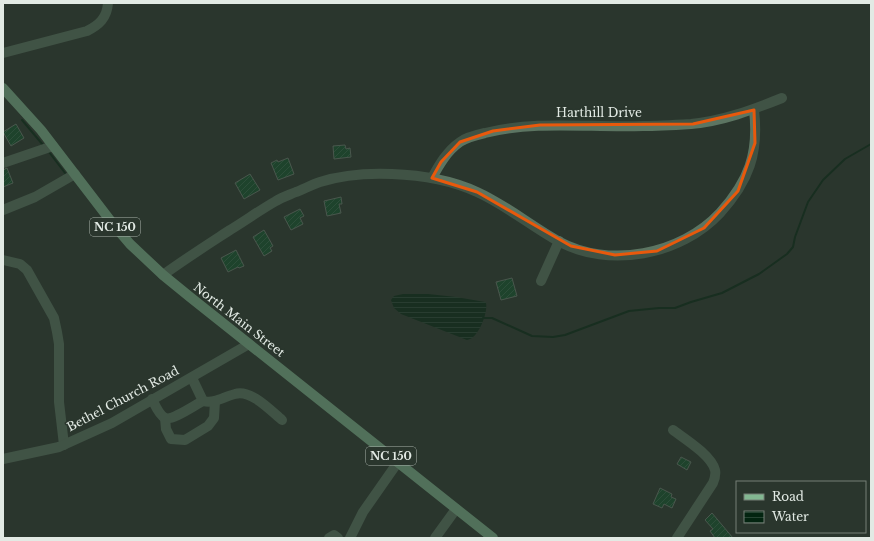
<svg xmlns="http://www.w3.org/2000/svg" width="874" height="541" font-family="'Libre Baskerville',serif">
<defs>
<pattern id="water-rules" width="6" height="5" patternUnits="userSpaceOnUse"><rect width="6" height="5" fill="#032410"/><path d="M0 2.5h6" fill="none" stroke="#274433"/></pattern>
<pattern id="building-hatch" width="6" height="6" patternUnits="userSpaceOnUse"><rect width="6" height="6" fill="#10532c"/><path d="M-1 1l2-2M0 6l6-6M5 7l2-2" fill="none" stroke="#326c4a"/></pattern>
</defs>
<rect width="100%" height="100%" fill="#2a362d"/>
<!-- water -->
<path fill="url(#water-rules)" d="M403 294H428L456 297 485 302 486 303C488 312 480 332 473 337 471 339 469 339 467 340L401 314 394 308 391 300 394 296Z"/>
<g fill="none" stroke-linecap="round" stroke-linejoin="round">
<!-- stream -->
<g stroke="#032410" stroke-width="2">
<path d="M22 120 43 145"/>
<path d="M49 152 65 173"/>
<path d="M483 318H492L532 336 553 337 565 335 629 311 659 308H675L691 302 722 293 759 274 787 254 793 247 795 237 808 202 823 180 845 159 871 144"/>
</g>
</g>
<!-- building -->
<g fill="url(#building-hatch)" stroke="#707d73">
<path d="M16 124 24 138 11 146 3 132Z"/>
<path d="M345 145 346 149 350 148 351 157 334 159 333 146Z"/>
<path d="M288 158 294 174 278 180 271 163 277 160 278 162Z"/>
<path d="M7 168 13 183 3 187V170Z"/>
<path d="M250 174 260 190 244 199 235 183Z"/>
<path d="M341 197 342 204H339L341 213 327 216 324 201Z"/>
<path d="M300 209 304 216 300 218 303 224 291 230 284 217Z"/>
<path d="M264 230 273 246 270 248 272 251 264 256 253 237Z"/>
<path d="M236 250 244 266 239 268 238 267 228 272 221 258Z"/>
<path d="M512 278 517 296 501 300 496 282Z"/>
<path d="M681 457 691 462 687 470 677 464Z"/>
<path d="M660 488 672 494 671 497 676 499 672 508 664 504 662 508 653 504Z"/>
<path d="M712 513 733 538H715L710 531 713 529 705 520Z"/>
</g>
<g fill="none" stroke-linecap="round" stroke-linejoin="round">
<!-- minor -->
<g stroke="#5c7562" stroke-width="10">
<path d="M3 53 87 31C99 25 107 18 108 3"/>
<path d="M3 163 53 146"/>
<path d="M432 178C439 165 447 151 460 142 467 137 476 135 485 133 537 120 590 128 643 126 659 126 675 125 691 124 723 121 752 110 782 98"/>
<path d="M3 210 35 197 75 174"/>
<path d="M3 260 20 264 27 270 54 318 57 332 59 344V402L64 445"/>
<path d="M163 275C185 259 207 245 230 230 245 221 260 210 276 201 282 197 289 195 296 192 304 189 311 185 320 182 342 175 368 173 392 174 421 175 451 180 477 192 506 205 531 226 558 241 609 269 681 255 720 213 749 181 759 153 754 110"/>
<path d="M541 281 559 241"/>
<path d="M152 399C155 405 159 415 165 418 172 421 195 405 203 401L192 378"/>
<path d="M203 401C215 404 223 397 235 394 251 389 271 411 282 420"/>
<path d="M165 418 166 429 171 439 185 440 208 426 214 418 215 401"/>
<path d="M673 430C685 439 711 455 715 470 716 474 715 478 713 483L677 538"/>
<path d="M3 459 59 447 112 423 249 344"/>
<path d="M329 538 334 535 338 538"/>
<path d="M350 538 363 512 398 462"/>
<path d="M435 538 456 509"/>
</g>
<!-- major -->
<path stroke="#82b791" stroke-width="10" d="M3 88 41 130 113 224 130 244 163 275 190 297 493 538"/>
</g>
<!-- marked area -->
<path d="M0 0H874V541H0ZM754 110 755 143 738 191 704 228 657 251 615 255 571 246 477 192 432 178 441 162 460 142 493 131 540 125 693 124Z" fill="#2a362d" fill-opacity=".55" fill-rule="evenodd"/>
<path fill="none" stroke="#e8590c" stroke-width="3" stroke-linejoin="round" d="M754 110 755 143 738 191 704 228 657 251 615 255 571 246 477 192 432 178 441 162 460 142 493 131 540 125 693 124Z"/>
<g text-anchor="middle" stroke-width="3" stroke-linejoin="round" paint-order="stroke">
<!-- shield labels -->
<g fill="#2a362d" stroke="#abb4ad" stroke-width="1">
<rect x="90" y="218" width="50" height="18" rx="3"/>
<rect x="366" y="447" width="50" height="18" rx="3"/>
</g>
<g font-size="11" font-weight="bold" fill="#e2eae4">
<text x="115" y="231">NC 150</text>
<text x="391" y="460">NC 150</text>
</g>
<!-- street labels -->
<g font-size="12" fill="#e2eae4" stroke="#2a362d">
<text x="599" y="117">Harthill Drive</text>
<text transform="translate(239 320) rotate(38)" y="4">North Main Street</text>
<text transform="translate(123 399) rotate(-28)" y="4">Bethel Church Road</text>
</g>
</g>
<!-- border -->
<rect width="874" height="541" fill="none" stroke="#e2eae4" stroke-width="8"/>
<!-- legend -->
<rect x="736" y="481" width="130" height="52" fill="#2a362d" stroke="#747e76"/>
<rect x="744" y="494" width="20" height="6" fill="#82b791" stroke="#747e76"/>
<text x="772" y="501" font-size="12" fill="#e2eae4">Road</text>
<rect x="744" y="511" width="20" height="12" fill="url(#water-rules)" stroke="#747e76"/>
<text x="772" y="521" font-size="12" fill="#e2eae4">Water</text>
</svg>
